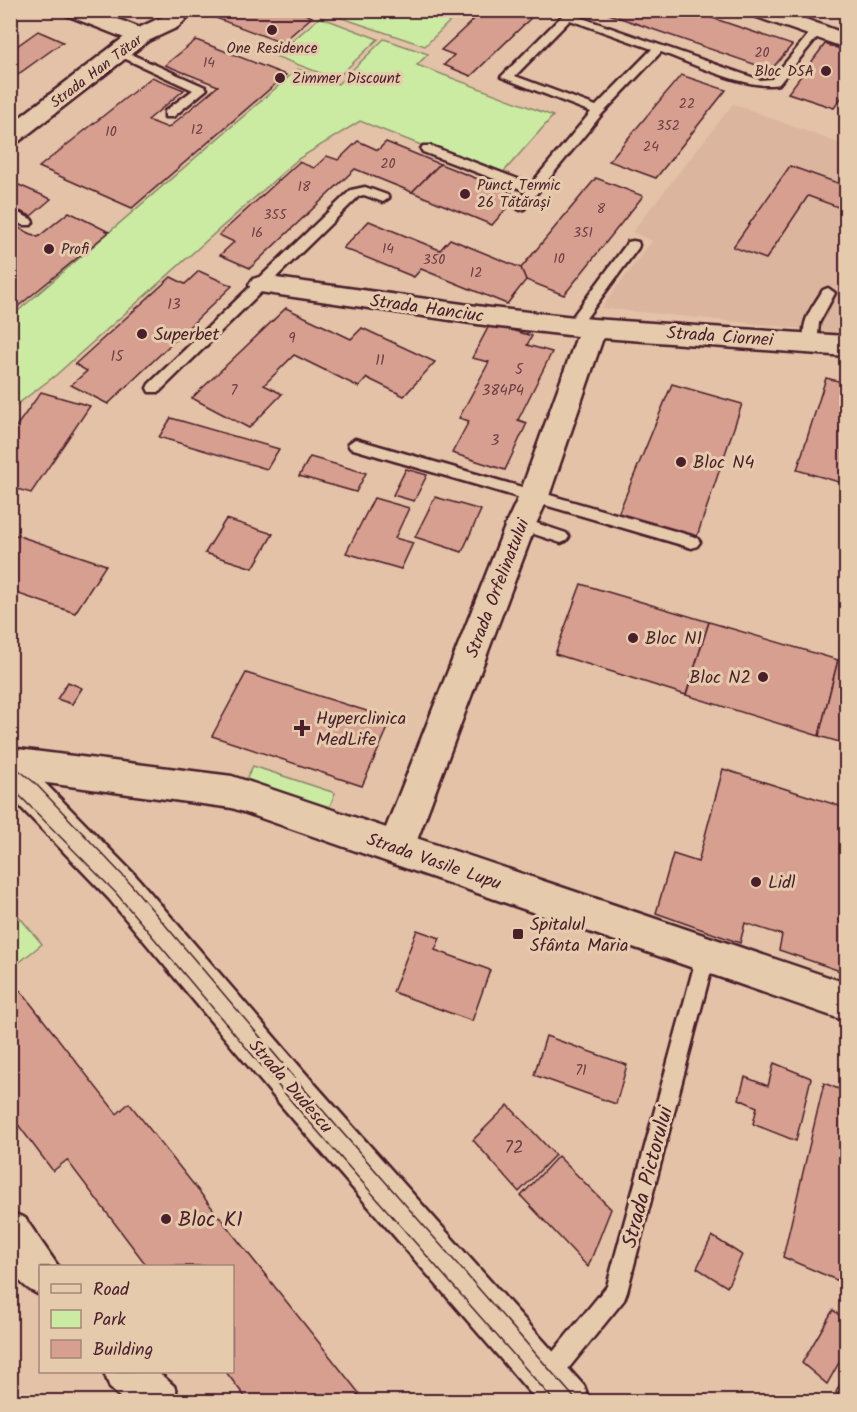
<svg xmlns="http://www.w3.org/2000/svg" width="857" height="1412" font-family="Kalam,sans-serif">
<rect width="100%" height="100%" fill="#e3c2a7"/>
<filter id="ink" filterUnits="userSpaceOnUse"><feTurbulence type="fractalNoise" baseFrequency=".0167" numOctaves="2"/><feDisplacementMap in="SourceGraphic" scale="12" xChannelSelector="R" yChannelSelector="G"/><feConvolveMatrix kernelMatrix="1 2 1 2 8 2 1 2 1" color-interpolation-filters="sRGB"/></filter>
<g filter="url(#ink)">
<!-- built -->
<path fill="#dcb59e" d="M733 104 846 146V333L601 308 652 241 632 232Z"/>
<!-- green -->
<g fill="#cbeba3" stroke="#8a8567" stroke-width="1.5">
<path d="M321 11V10L460 11 425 46Z"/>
<path d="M320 17 378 39 336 79 275 56Z"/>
<path d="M384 39 428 54 417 65 553 116 500 176 360 121 298 159 56 375 11 409V317L298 69 338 84Z"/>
<path d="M253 766 335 793 328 811 244 784Z"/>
<path d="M11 907 42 944 11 969H10Z"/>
</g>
<!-- building -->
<g fill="#d69f8f" stroke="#4a1f2b" stroke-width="1.5">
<path d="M202 10H296L312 17 282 43 200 12Z"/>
<path d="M484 10H539L471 76 444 65 454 55 441 50Z"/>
<path d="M597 10H689L792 45 771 70Z"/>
<path d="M38 31 63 42 10 80V51Z"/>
<path d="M196 40 286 75 132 208 39 167 152 77 184 90 148 120 168 128 218 86 165 65Z"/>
<path d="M825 44 846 51V91L834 108 788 93Z"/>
<path d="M681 75 726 90 656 178 609 161Z"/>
<path d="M358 141 378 150 386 142 440 164 412 192 355 169 250 268 220 255 234 242 219 235 299 162 314 168 327 156 338 160Z"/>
<path d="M440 164 518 195 492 225 412 192Z"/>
<path d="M790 166 846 186V210L808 196 766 259 733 247Z"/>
<path d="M596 178 643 196 564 295 526 280 521 268Z"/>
<path d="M12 182 51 199 31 216 10 207Z"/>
<path d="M69 212 109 232 10 313V224L38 237Z"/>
<path d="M369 221 440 250 450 239 521 268 526 280 507 304 421 269 414 277 343 248Z"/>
<path d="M199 271 232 286 108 404 71 385 87 371 75 364 171 277 185 284Z"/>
<path d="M286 308 351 339 362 328 435 362 404 396 367 378 359 387 294 355 264 385 282 394 249 428 192 398Z"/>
<path d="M490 324 532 336 527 345 552 352 518 420 527 423 505 470 452 453 469 421 459 418 489 362 472 358Z"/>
<path d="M826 378 846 383V484L797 470Z"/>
<path d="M672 384 742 404 695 542 616 519Z"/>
<path d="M41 392 90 406 31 493 10 487V435Z"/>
<path d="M171 418 279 449 267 469 159 437Z"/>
<path d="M310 457 366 473 356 492 299 476Z"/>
<path d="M406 469 427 475 414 501 393 495Z"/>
<path d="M435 497 481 510 462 552 415 537Z"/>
<path d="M374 498 409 508 395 538 413 543 401 569 346 553Z"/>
<path d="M226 519 273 534 253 568 205 553Z"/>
<path d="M10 533 106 565 75 613 10 591Z"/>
<path d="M581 584 709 622 686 695 555 654Z"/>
<path d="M709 622 838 660 819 736 686 695Z"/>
<path d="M838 660 846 662V744L819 736Z"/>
<path d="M246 673 392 719 362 786 212 736Z"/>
<path d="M68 682 82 688 72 704 57 699Z"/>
<path d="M723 769 846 808V973L779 950 782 935 745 923 740 943 656 913 673 854 698 862Z"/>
<path d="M417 930 440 938 435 950 490 970 472 1021 393 992Z"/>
<path d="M20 990 117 1114 129 1103 359 1393 352 1402H249L226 1372H232V1266H147L67 1160 53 1171 10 1114V998Z"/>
<path d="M546 1036 627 1065 616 1104 534 1075Z"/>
<path d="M774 1063 811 1078 796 1141 753 1124 757 1107 739 1099 745 1077 768 1086Z"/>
<path d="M824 1083 846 1092V1284L783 1257Z"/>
<path d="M508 1105 555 1155 519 1192 473 1140Z"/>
<path d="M558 1156 611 1209 588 1267 521 1196Z"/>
<path d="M712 1236 742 1255 727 1287 697 1268Z"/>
<path d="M833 1310 846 1321V1350L827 1384 802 1363Z"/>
<path d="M846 1373V1401L836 1392Z"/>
</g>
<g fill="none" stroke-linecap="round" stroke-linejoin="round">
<!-- service casing -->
<g stroke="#4a1f2b" stroke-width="5">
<g id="service">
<path d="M10 10H19L10 16Z"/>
<path d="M568 13 760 80 772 79 813 29H821L822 31 779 84C750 91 691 63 661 52L602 114 524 209 520 210 514 206 526 191 423 152 421 149 423 146H431L531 184 591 112 501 77 564 14ZM570 20 652 49 596 106 515 76Z"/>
<path d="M119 49 205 87 207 89 173 117H165V111L193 90 115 54 113 52Z"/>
<path d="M365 187 387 195 389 198 383 202 364 195 359 196 159 392H149L147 388 149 384 351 190Z"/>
<path d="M10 209 31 219 33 222 31 225H23L10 219Z"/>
<path d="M633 241 638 242 639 245 638 248 578 329H568L566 326 568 323 628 242Z"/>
<path d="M828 288 835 293 819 323 817 345H807C797 325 813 307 823 290Z"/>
<path d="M355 439 692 536 697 538 700 542 697 546 692 548 350 448 348 444Z"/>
<path d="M521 518 566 533 569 537 566 541 561 543 516 528 513 524 516 520Z"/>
<path d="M706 946 713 949 715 955 627 1292 624 1300 555 1385 547 1388 539 1385 536 1377 539 1369 607 1286 697 955 699 949Z"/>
</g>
</g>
<!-- minor casing -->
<g stroke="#4a1f2b" stroke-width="5">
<g id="minor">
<path d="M64 10H95L148 31 151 36 148 41 140 43 132 41 66 15Z"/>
<path d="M262 276 491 308 593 319 846 336V356L603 338 549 496 536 524 414 848 408 860 396 864 384 860 378 848 506 524 519 496 577 336 491 326 253 291 249 285 253 279Z"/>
<path d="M10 1212 25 1218 58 1266H40V1295C2 1279 10 1248 10 1212Z"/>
<path d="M104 1372H158L174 1386 180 1402H125L110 1388Z"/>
</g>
</g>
<!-- tertiary casing -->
<g stroke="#4a1f2b" stroke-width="5">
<g id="tertiary">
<path d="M171 10H195L178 27 148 41 18 142 10 144V125L132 31 162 17Z"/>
<path d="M749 10H781L846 34V48L751 15Z"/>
<path d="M10 759 22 763 41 779 135 875 313 1082 584 1386 590 1402H538L285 1110 109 899 10 796Z"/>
</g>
</g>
<!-- secondary casing -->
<g stroke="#4a1f2b" stroke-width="5">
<path id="secondary" d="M10 748 232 776 846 983V1021L232 808 10 778Z"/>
</g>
<!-- service -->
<use href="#service" fill="#e5caac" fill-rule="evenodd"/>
<!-- minor -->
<use href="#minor" fill="#e5caac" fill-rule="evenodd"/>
<!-- tertiary -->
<use href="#tertiary" fill="#e5caac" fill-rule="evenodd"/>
<!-- secondary -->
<use href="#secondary" fill="#e5caac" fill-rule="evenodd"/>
<!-- tram -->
<g stroke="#4a1f2b" stroke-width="1.5">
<path d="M10 763 35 783 128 881 305 1090 578 1402"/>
<path d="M10 786 115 892 292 1102 555 1402"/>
</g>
</g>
</g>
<!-- markers -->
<g fill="#4a1f2b" stroke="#e5caac" stroke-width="2">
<circle cx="272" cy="30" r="6"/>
<circle cx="826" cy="71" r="6"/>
<circle cx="280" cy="78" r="6"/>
<circle cx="465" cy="194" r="6"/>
<circle cx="49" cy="249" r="6"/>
<circle cx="142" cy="334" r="6"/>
<circle cx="681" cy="462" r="6"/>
<circle cx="633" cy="638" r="6"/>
<circle cx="763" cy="677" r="6"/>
<path d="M299 719h6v6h6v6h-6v6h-6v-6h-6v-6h6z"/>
<circle cx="756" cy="882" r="6"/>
<rect x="512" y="928" width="12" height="12" rx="3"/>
<circle cx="166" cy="1219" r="6"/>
</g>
<g text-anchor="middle" stroke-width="6" stroke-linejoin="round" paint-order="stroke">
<!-- far-number labels -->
<g font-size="14" fill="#6d3f44">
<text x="762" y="57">20</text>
<text x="209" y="67">14</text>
<text x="687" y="108">22</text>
<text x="668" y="130">352</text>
<text x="197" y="134">12</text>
<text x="111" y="136">10</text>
<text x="651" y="151">24</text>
<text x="388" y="168">20</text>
<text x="304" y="191">18</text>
<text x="601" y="213">8</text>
<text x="275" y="219">355</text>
<text x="257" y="237">16</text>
<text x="583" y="237">351</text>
<text x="388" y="253">14</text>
<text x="559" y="263">10</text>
<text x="434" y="264">350</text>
<text x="476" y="277">12</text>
</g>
<!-- far-poi labels -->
<g font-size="15" fill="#4a1f2b" stroke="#e5caac" text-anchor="start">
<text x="272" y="53" text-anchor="middle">One Residence</text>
<text x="814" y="76" text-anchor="end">Bloc D5A</text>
<text x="292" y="83">Zimmer Discount</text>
<text x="477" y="190">Punct Termic<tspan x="477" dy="17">26 Tătărași</tspan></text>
<text x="61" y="254">Profi</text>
</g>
<!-- far-street labels -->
<g font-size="15" fill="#4a1f2b" stroke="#e5caac">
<text transform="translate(96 71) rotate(-37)" y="5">Strada Han Tătar</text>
</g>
<!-- number labels -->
<g font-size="15" fill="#6d3f44">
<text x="174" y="309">13</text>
<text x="292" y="343">9</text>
<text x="117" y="361">15</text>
<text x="380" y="365">11</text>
<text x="519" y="374">5</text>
<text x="234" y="395">7</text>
<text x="503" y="395">384P4</text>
<text x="495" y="445">3</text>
<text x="581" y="1075">71</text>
</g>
<!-- street labels -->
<g font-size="18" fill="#4a1f2b" stroke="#e5caac">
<text transform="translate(427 308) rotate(8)" y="6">Strada Hanciuc</text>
<text transform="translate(720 336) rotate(4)" y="6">Strada Ciornei</text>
<text transform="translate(497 588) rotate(-69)" y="6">Strada Orfelinatului</text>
<text transform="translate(434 861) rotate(19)" y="6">Strada Vasile Lupu</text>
<text transform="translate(291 1086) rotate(49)" y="6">Strada Dudescu</text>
</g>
<!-- poi labels -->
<g font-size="18" fill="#4a1f2b" stroke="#e5caac" text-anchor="start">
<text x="154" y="340">Superbet</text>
<text x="693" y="468">Bloc N4</text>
<text x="645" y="644">Bloc N1</text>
<text x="751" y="683" text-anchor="end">Bloc N2</text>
<text x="316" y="724">Hyperclinica<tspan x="316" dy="21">MedLife</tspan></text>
<text x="768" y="888">Lidl</text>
<text x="530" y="930">Spitalul<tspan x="530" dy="21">Sfânta Maria</tspan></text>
</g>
<!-- near-number labels -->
<g font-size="18" fill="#6d3f44">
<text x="514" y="1153">72</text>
</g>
<!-- near-street labels -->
<g font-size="21" fill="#4a1f2b" stroke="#e5caac">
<text transform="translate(647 1177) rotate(-75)" y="7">Strada Pictorului</text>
</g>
<!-- near-poi labels -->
<g font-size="21" fill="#4a1f2b" stroke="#e5caac" text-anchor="start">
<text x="178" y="1226">Bloc K1</text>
</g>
</g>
<!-- margin -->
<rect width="857" height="1412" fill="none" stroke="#e5caac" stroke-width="36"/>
<rect x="18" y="18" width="821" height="1376" fill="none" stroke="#4a1f2b" stroke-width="2" filter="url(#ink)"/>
<!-- legend -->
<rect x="39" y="1265" width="195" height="108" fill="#e5caac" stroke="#a78678" stroke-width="1.5"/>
<rect x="51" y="1284" width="30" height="9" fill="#e5caac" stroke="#a78678" stroke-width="1.5"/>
<text x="93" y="1295" font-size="18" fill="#4a1f2b">Road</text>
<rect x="51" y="1310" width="30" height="18" fill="#cbeba3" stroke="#a78678" stroke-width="1.5"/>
<text x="93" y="1325" font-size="18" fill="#4a1f2b">Park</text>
<rect x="51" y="1340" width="30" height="18" fill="#d69f8f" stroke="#a78678" stroke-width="1.5"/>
<text x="93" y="1355" font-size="18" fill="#4a1f2b">Building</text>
</svg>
